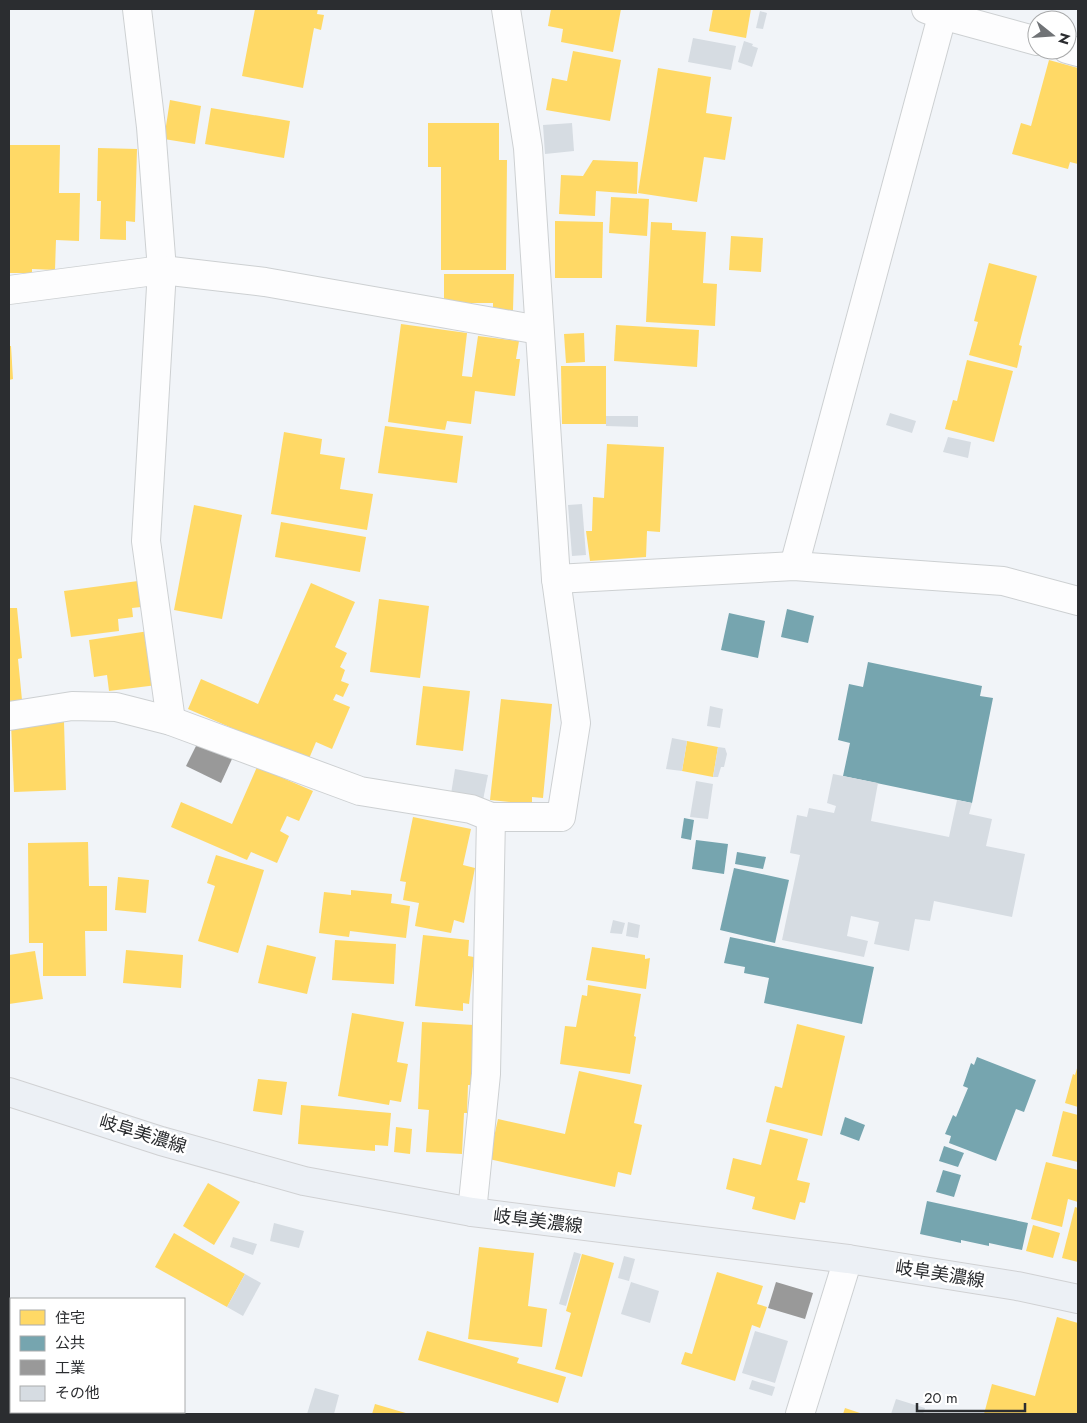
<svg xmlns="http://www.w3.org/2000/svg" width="1087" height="1423" font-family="Jost,'Noto Sans JP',sans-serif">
<rect width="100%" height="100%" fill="#f1f4f8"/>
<!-- homes -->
<g fill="#ffd966">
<path d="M255 9H318L317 14 324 15 321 30 314 28 303 88 242 76Z"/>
<path d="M551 9H621L613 52 561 42 563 29 548 26Z"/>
<path d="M713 9H751L746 38 709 31Z"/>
<path d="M573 51 621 60 610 121 546 110 552 78 567 81Z"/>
<path d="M1049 60 1078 68V164L1070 162 1068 169 1012 154 1021 123 1031 126Z"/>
<path d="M658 68 711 77 706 113 732 117 725 160 704 157 697 202 638 193Z"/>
<path d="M170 100 201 106 195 144 164 139Z"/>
<path d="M211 108 290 121 284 158 205 144Z"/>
<path d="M428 123H499V160H507L506 270H441V167H428Z"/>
<path d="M9 145H60L59 193H80L79 241 56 240 55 270 32 269V273H9Z"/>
<path d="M98 148 137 149 135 222 126 221V240L100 239 101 201H97Z"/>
<path d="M593 160 638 162 637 194 596 191 595 216 559 214 561 175 583 176Z"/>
<path d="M611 197 649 199 647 236 609 233Z"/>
<path d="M555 221 603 222 602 278H555Z"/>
<path d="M651 222 672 223V230L706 232 703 283 717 284 715 326 646 322Z"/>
<path d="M731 236 763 238 761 272 729 270Z"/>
<path d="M989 263 1037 276 1019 345 1022 346 1017 368 969 355 978 322 974 321Z"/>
<path d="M444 274H514L513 310H493V303H444Z"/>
<path d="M401 324 467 333 462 376 472 377 478 336 519 341 516 359H520L515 396 475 391 471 424 447 421 445 430 388 422Z"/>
<path d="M616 325 699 330 697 367 614 361Z"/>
<path d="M584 333 585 362 566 363 564 334Z"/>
<path d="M9 346H11L13 379 9 380Z"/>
<path d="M967 360 1013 371 994 442 945 429 953 400 957 401Z"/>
<path d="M561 366H606V424H562Z"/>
<path d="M385 426 463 436 457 483 378 473Z"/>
<path d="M284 432 322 439 320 454 345 458 340 489 373 494 367 530 271 514Z"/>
<path d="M607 444 664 447 660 532 647 531 646 557 590 561 586 531H592L593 497 604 498Z"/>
<path d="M194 505 242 515 222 619 174 610Z"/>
<path d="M281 522 366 537 360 572 275 557Z"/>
<path d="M138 581 141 607 132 608 133 617 118 619 119 631 71 637 64 591Z"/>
<path d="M311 583 355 602 335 647 347 653 340 667 345 670 341 681 349 684 343 697 336 694 333 700 350 707 332 749 316 742 308 761 188 709 201 679 258 704Z"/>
<path d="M379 599 429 606 420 678 370 672Z"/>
<path d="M9 608H17L22 658 18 659 22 700 9 702Z"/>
<path d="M149 631 157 685 109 691 107 675 94 677 89 640Z"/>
<path d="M423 686 470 691 463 751 416 745Z"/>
<path d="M501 699 552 704 543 798 532 797V804L490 800Z"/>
<path d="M64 722 66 790 14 792 11 724Z"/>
<path d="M687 741 718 747 713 777 682 771Z"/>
<path d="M257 767 313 791 299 821 287 816 280 831 289 836 277 863 251 852 247 860 171 827 181 802 232 824Z"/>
<path d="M413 817 471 829 463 865 475 868 464 923 454 920 451 933 415 926 419 903 403 900 406 882 400 881Z"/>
<path d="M88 842 89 886H107V931H85L86 976H43V943H29L28 843Z"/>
<path d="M216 855 264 870 238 953 198 941 215 886 207 883Z"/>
<path d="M118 877 149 880 146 913 115 910Z"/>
<path d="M351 890 392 894 391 903 410 906 406 938 350 931 349 937 319 933 324 892 351 895Z"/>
<path d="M423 935 469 940 468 956 474 957 469 1004 463 1003V1011L415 1006Z"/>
<path d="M335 940 396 944 394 984 332 980Z"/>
<path d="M267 945 316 957 307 994 258 983Z"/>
<path d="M592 947 645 955V959L650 958 646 989 586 980Z"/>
<path d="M126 950 183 955 181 988 123 983Z"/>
<path d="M35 951 43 999 9 1004V955Z"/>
<path d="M588 985 641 994 634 1036 636 1037 630 1074 560 1064 565 1026 576 1027 582 995 587 996Z"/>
<path d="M352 1013 404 1022 397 1062 408 1064 401 1102 390 1100 389 1105 338 1096Z"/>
<path d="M422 1022 474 1025 471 1085H468L467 1113H464L462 1154 426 1152 429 1110 418 1109Z"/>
<path d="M797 1024 845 1036 822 1136 766 1122 775 1086 782 1088Z"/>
<path d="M1078 1065V1107L1065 1103 1073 1074 1075 1075Z"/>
<path d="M579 1071 642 1085 634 1123 642 1125 631 1175 618 1172 615 1187 489 1159 498 1119 565 1134Z"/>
<path d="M258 1079 287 1082 282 1115 253 1111Z"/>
<path d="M301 1105 391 1113 388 1146 375 1145V1151L298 1144Z"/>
<path d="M1063 1111 1078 1115V1162L1052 1156Z"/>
<path d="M396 1127 412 1129 410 1154 394 1152Z"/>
<path d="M770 1129 808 1139 797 1180 810 1183 805 1203 800 1202 795 1220 752 1209 755 1197 726 1189 733 1158 761 1165Z"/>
<path d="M1046 1162 1078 1170V1202L1068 1199 1062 1227 1031 1219Z"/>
<path d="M208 1183 240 1202 214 1245 183 1226Z"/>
<path d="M1075 1207 1078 1208V1262L1062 1258Z"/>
<path d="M1033 1225 1060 1233 1053 1258 1026 1251Z"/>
<path d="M174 1233 245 1274 227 1307 155 1267Z"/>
<path d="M479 1247 534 1253 528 1306 547 1309 542 1347 468 1339Z"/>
<path d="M582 1254 614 1263 582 1377 555 1369 571 1313 566 1311Z"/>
<path d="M717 1272 763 1286 757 1304 767 1307 760 1328 752 1325 735 1381 681 1364 685 1352 692 1354Z"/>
<path d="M1057 1317 1078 1323V1414H984L992 1384 1035 1396Z"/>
<path d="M427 1331 519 1358 517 1363 566 1377 558 1403 418 1360Z"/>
<path d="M375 1404 409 1414H372Z"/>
<path d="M845 1408 863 1414H843Z"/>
</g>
<!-- public -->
<g fill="#76a5af">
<path d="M787 609 814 616 808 643 781 637Z"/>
<path d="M729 613 765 621 758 658 721 650Z"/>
<path d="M868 662 982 686 980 696 993 698 972 803 843 776 850 743 838 740 849 684 863 687Z"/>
<path d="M684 818 694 820 691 840 681 838Z"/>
<path d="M696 840 728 844 724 874 692 869Z"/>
<path d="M737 852 766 857 763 869 735 864Z"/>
<path d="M734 868 789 880 775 943 720 930Z"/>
<path d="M730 937 874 967 862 1024 764 1003 769 978 744 973 745 967 724 963Z"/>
<path d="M977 1057 1036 1080 1024 1112 1016 1109 996 1161 949 1143 951 1136 945 1134 953 1115 956 1117 968 1088 963 1086 971 1063 974 1065Z"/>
<path d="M845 1117 865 1125 859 1141 840 1134Z"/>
<path d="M944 1146 964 1153 958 1167 939 1161Z"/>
<path d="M943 1170 961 1175 954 1197 936 1192Z"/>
<path d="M927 1201 1028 1223 1022 1250 989 1243V1246L961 1240V1243L920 1234Z"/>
</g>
<!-- industry -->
<g fill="#999">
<path d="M198 742 232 759 221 783 186 766Z"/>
<path d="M776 1282 813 1293 805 1319 768 1308Z"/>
</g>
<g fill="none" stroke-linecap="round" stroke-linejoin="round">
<!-- stream -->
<g stroke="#aac3df" stroke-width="11">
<path d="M9 1311 11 1312"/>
<path d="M174 1412 177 1414"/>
</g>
</g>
<!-- building -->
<g fill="#d6dce2">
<path d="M760 11 767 13 763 29 756 28Z"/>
<path d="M693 38 736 46 731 70 688 62Z"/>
<path d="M744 41 753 44 752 46 758 48 752 67 738 62Z"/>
<path d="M572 123 574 151 545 154 543 125Z"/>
<path d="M890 413 916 421 912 433 886 425Z"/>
<path d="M606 416H638V427L606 426Z"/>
<path d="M948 437 971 442 968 458 943 452Z"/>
<path d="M582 504 586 555 572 556 568 505Z"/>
<path d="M710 706 723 709 720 728 707 726Z"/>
<path d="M672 738 687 741 682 771 666 769Z"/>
<path d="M718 747 725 748 727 754 724 767H721L718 777H713Z"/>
<path d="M455 769 488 775 483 800 451 794Z"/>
<path d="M833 774 878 783 871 821 949 837 957 800 972 803 969 814 992 819 986 846 1025 854 1012 917 934 901 930 921 915 919 909 951 874 944 879 922 851 916 847 936 868 941 864 957 782 940 800 855 790 853 797 815 807 817 809 808 834 813 836 806 827 803Z"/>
<path d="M696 781 713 784 708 819 690 817Z"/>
<path d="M613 920 625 923 622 934 610 933Z"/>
<path d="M628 922 640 925 638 938 626 936Z"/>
<path d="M274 1223 304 1231 299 1248 270 1241Z"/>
<path d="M233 1237 257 1244 253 1255 230 1247Z"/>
<path d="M574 1252 581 1254 566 1306 559 1304Z"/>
<path d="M624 1256 635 1259 629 1281 618 1278Z"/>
<path d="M245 1274 261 1283 243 1316 227 1307Z"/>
<path d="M631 1282 659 1291 650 1323 621 1314Z"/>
<path d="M755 1331 788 1341 775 1383 742 1373Z"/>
<path d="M752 1380 775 1387 772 1396 749 1389Z"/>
<path d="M315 1388 339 1395 334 1414H307Z"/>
<path d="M896 1399 925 1408 923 1414H891Z"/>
</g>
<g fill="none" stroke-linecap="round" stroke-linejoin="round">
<!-- street casing -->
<g stroke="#cdd0d2" stroke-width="30">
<g id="street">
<path d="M137 9 151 127 162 270 146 541 171 721"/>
<path d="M926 9 942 15 1037 41"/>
<path d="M1067 49 1078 52"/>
<path d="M9 290 162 270 265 282 539 330"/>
<path d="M794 566 944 9"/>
<path d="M556 579 794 566 1003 581 1078 601"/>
<path d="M9 716 72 706 116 707 171 721 360 791 471 809 491 817"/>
<path d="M472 1212 486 1074 491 817H561L576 723 556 579 528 148 506 9"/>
<path d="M800 1414 848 1259"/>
</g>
</g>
<!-- primary casing -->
<g stroke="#d0d1d3" stroke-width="30">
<path id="primary" d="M9 1092 161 1141 304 1181 472 1212 848 1259 1017 1286 1078 1299"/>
</g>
<!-- street -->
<use href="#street" stroke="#fdfdfe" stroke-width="28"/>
<!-- primary -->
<use href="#primary" stroke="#ecf0f5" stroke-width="28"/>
</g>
<g text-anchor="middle" stroke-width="5" stroke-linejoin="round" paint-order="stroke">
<!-- street labels -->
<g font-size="18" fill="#2b2d30" stroke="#fff">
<text transform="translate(143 1134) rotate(17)" y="6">岐阜美濃線</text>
<text transform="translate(538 1221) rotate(7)" y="6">岐阜美濃線</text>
<text transform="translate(940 1274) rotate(9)" y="6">岐阜美濃線</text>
</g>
</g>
<!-- border -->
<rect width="1087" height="1423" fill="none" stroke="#2b2d30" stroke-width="20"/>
<!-- legend -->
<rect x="10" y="1298" width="175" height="115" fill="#ffffff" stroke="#aaabac"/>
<rect x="20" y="1310" width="25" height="15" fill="#ffd966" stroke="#aaabac"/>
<text x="55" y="1323" font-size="15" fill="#2b2d30">住宅</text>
<rect x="20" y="1336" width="25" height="15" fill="#76a5af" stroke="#aaabac"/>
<text x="55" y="1348" font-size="15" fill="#2b2d30">公共</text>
<rect x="20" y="1360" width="25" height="15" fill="#999999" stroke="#aaabac"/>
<text x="55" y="1373" font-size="15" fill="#2b2d30">工業</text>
<rect x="20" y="1386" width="25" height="15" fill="#d6dce2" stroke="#aaabac"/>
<text x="55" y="1398" font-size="15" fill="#2b2d30">その他</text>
<!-- north arrow -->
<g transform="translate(1052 35) rotate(107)"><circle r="24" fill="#ffffff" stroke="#aaabac"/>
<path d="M0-4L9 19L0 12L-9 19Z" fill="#707376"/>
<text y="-8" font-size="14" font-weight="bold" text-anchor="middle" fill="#2b2d30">N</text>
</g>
<!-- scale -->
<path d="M917 1403v8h108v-8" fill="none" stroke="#2b2d30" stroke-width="2.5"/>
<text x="924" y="1403" font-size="15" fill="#2b2d30" stroke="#ffffff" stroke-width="4" paint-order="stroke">20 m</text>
</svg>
